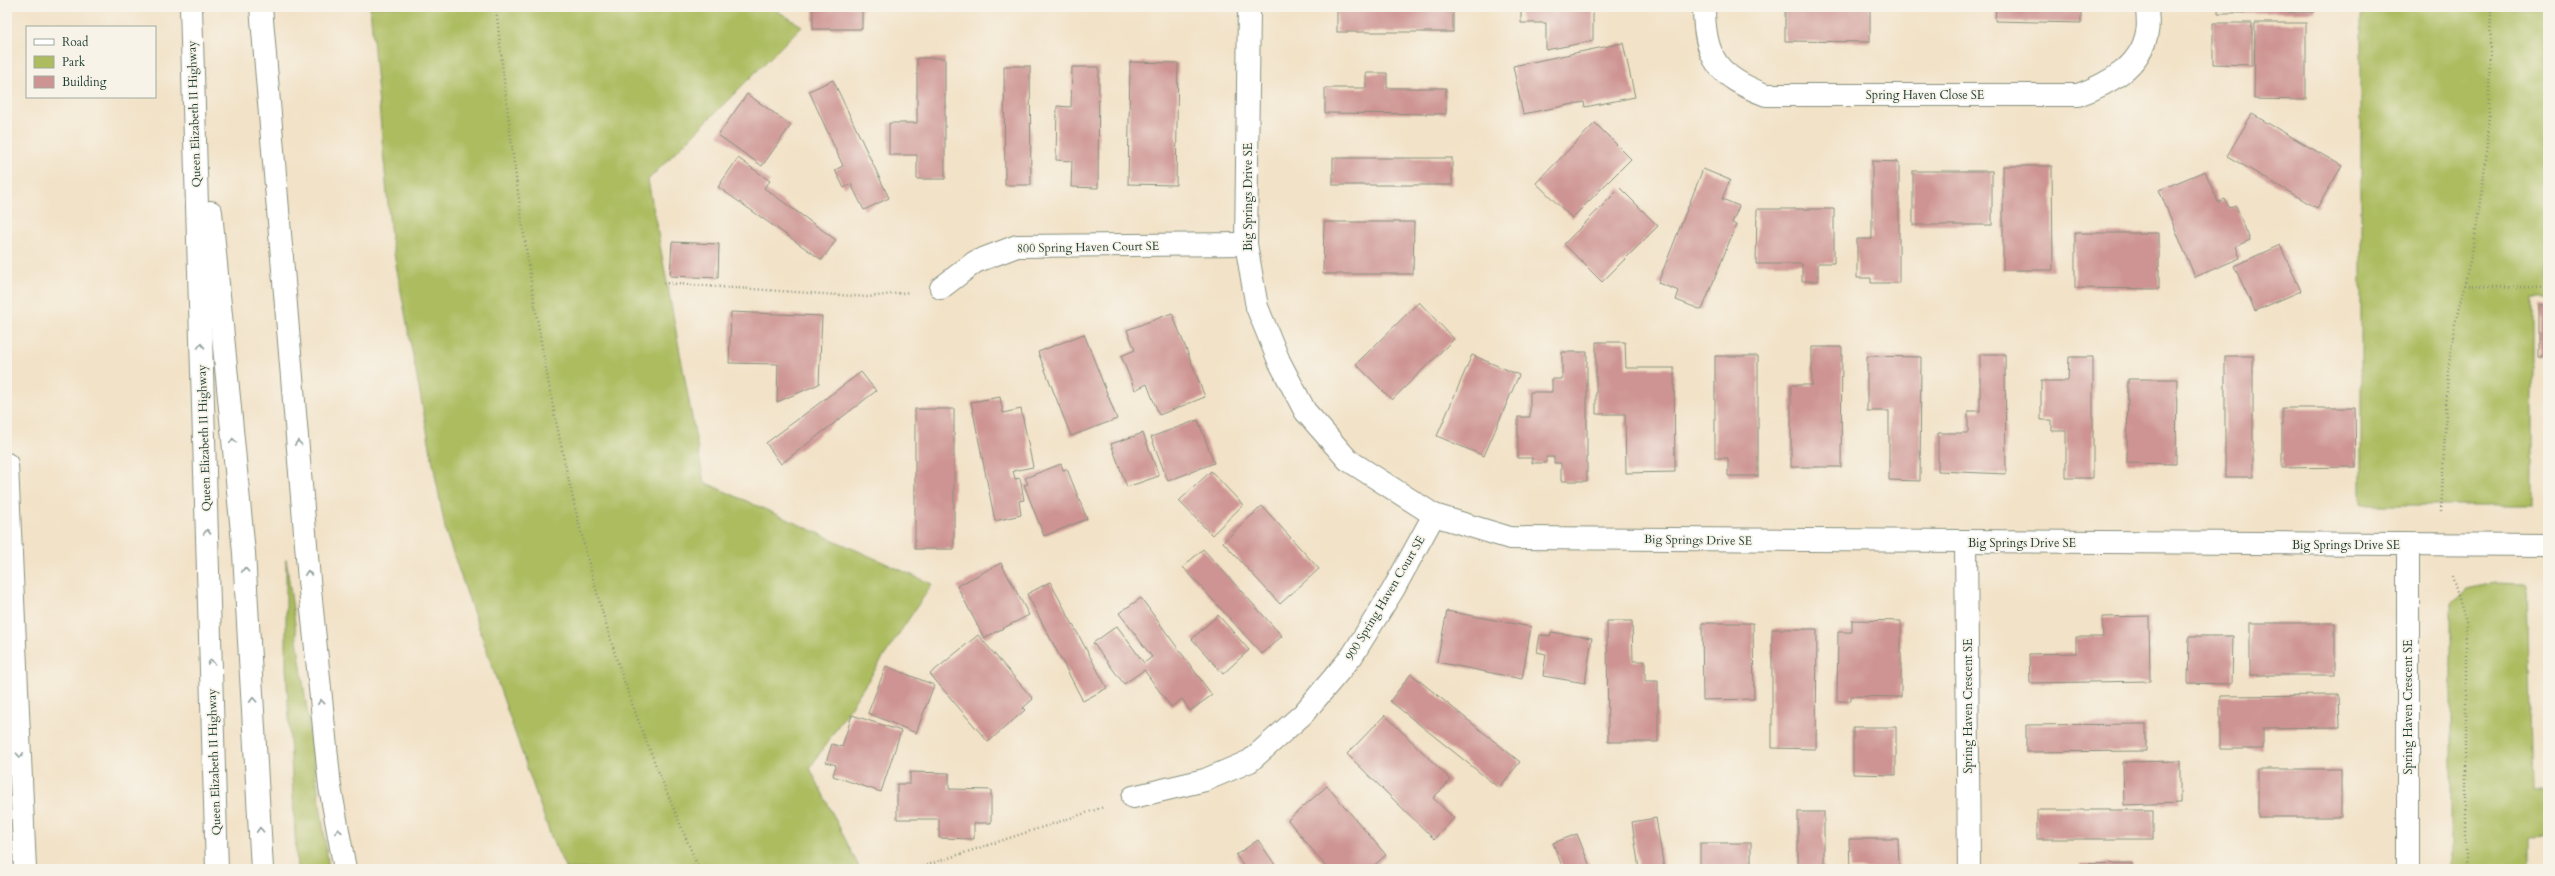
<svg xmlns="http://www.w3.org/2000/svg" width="2555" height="876" font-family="Cardo,serif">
<rect width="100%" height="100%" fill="#f7f3e8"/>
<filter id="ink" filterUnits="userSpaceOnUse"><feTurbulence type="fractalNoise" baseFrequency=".025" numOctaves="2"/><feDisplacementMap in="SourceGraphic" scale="8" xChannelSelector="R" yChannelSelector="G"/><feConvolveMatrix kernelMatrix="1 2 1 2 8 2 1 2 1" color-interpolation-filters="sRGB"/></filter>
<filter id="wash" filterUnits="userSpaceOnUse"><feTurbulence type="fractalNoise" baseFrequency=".012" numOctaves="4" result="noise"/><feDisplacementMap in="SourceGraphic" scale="16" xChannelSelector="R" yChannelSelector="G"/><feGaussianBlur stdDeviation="0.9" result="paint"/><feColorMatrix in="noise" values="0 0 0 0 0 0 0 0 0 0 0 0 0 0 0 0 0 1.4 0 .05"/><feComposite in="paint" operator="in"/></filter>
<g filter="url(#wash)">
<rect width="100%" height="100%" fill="#f2e2c7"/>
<!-- green -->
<g fill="#acbc5f" stroke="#667c4a">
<path d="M370 7H771L802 26 648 180 704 482 932 584 810 768 860 869H566L551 837 446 533 391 238Z"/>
<path d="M2361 7H2548V299H2533V505H2361Z"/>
<path d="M286 559 329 869H297L286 666Z"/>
<path d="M2494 583 2527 584 2532 791H2548V837L2529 838V869H2451V602L2468 589Z"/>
</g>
<g id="blocks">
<!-- building -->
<g fill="#ce9493">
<rect x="813" y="7" width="49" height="22"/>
<rect x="1337" y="7" width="116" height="25"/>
<path d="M1521 7H1593V41L1546 50V23H1521Z"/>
<path d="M1785 7H1870V42L1785 41Z"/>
<path d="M1996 7H2081V23L1995 21Z"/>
<path d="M2218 7H2315V12L2218 13Z"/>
<path d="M2213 23H2252V65L2213 64Z"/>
<path d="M2255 23H2306V100L2254 99Z"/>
<path d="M1623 43 1635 97 1585 107 1584 102 1523 114 1513 66Z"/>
<path d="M917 58H945V179H917V155H889V123H917Z"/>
<path d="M1130 62 1178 63 1176 185 1128 184Z"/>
<path d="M1004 66H1030L1031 185H1005Z"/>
<path d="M1072 67H1099L1098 188 1071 187 1072 161 1056 160 1057 106 1071 107Z"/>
<path d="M1366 73H1387V88H1446V114L1325 113V88H1366Z"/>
<path d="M833 80 889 198 864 210 851 184 844 188 835 170 843 166 809 91Z"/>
<path d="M747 94 791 125 762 166 718 135Z"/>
<path d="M2252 114 2342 166 2317 208 2227 156Z"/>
<path d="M1595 123 1631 159 1572 218 1536 183Z"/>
<path d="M738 158 770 181 764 188 836 240 822 260 718 187Z"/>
<rect x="1333" y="158" width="119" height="27"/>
<path d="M1872 161 1899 162V283H1871V278H1857V239H1872Z"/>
<path d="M2003 166H2052L2053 270H2003Z"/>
<path d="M1703 169 1730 180 1722 199 1739 206 1732 223 1736 225 1702 310 1676 300 1679 291 1658 283Z"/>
<rect x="1913" y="171" width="79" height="54"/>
<path d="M2205 171 2218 202 2225 199 2229 208 2236 206 2250 240 2236 246 2240 258 2195 277 2159 190Z"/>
<path d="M1620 188 1658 226 1602 282 1564 244Z"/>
<path d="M1757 209H1834V263H1818V281H1802V264H1756Z"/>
<path d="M1324 222H1414L1413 274H1323Z"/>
<path d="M2075 233H2159V289L2075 288Z"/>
<path d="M672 242 719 244 718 278 670 276Z"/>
<path d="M2280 245 2301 291 2255 311 2234 266Z"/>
<path d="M1419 302 1454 339 1392 400 1356 364Z"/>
<rect x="2539" y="305" width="9" height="52"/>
<path d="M731 312 822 316 819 384 777 402 778 364 729 363Z"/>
<path d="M1172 313 1205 397 1159 415 1147 384 1135 390 1121 356 1135 350 1127 330Z"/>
<path d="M1084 334 1117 419 1071 436 1038 352Z"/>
<path d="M1596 342H1625L1626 368H1674L1675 472 1626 473 1625 414H1596Z"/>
<path d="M1812 347H1842L1841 467H1791V385H1812Z"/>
<path d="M1562 352H1587V481H1561V463H1554V457H1546V463H1532V458H1518V417H1530V392H1552V379H1562Z"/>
<path d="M1980 354H2005L2006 474 1938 471V433H1968V411H1980Z"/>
<path d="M1472 355 1519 375 1484 456 1437 436Z"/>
<path d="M1715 356H1758V476H1728V458H1715Z"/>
<path d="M1867 356 1921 357 1920 481 1889 480V411H1867Z"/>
<rect x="2225" y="356" width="28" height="121"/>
<path d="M2069 357H2093V478H2066V431H2052V420H2041V381H2068Z"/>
<path d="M861 372 876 391 781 464 766 443Z"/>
<path d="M2128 379H2177L2176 464 2127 463Z"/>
<path d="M1000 397 1003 413 1021 409 1033 467 1013 471 1015 479 1020 478 1024 500 1019 501 1021 515 995 521 971 402Z"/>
<path d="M2282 408H2355L2356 467 2282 468Z"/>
<rect x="915" y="409" width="39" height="140"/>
<path d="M1198 420 1214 463 1168 481 1151 437Z"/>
<path d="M1143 433 1159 476 1127 487 1111 444Z"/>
<path d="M1061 464 1063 470 1067 469 1087 519 1044 536 1024 485 1028 484 1025 478Z"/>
<path d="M1211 471 1243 505 1212 535 1179 501Z"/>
<path d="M1262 506 1319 569 1280 604 1223 542Z"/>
<path d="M1203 549 1282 636 1262 654 1183 567Z"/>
<path d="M1001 563 1029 615 984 638 957 586Z"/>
<path d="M1050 582 1107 688 1083 701 1027 594Z"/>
<path d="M1141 598 1212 695 1190 711 1182 699 1171 707 1144 670 1124 684 1093 643 1117 626 1144 663 1152 657 1119 613Z"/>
<path d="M1447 611 1531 627 1522 679 1437 662Z"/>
<path d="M1218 615 1249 650 1223 674 1192 639Z"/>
<path d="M2149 616 2150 681 2030 683 2029 654 2076 653V637H2103L2102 617Z"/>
<path d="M1852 620 1901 621V697L1851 696V701H1837L1838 632H1852Z"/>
<path d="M1607 621H1632L1633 661H1645V681H1658V742H1608Z"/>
<path d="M1702 623H1753L1754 699 1703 700Z"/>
<rect x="2250" y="623" width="85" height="52"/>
<path d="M1772 629H1817L1816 749 1772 748Z"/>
<path d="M1551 632 1592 638 1585 683 1543 676 1546 654 1537 652 1540 635 1550 636Z"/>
<path d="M978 635 1033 699 1023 708 1025 710 988 742 930 674Z"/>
<path d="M2189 636H2233L2232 684 2188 683Z"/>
<path d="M886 666 934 685 916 733 868 713Z"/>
<path d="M1411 674 1520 762 1499 788 1390 701Z"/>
<path d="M2339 695 2340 727 2263 728V749H2220V696Z"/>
<path d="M852 715 901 731 881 792 833 776 836 765 826 762 832 744 842 747Z"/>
<path d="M1385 715 1451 780 1433 798 1454 818 1434 839 1347 754Z"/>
<path d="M2146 724V751L2026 752V725Z"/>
<path d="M1853 727H1896V775L1853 774Z"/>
<path d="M2180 761V803L2124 805 2123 762Z"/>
<rect x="2258" y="769" width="83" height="48"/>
<path d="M910 772 949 773V789L991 790V823H974V839L939 838V819H897V784H910Z"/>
<path d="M1327 786 1386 855 1370 869H1328L1288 820Z"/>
<rect x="2037" y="810" width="116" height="29"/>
<rect x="1798" y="812" width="26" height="57"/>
<path d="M1656 818 1664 869H1639L1632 822Z"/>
<path d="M1577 834 1591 869H1563L1553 843Z"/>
<path d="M1849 839H1898L1899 869H1850Z"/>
<path d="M1258 840 1278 869H1245L1236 855Z"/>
<rect x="1700" y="843" width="51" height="26"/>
<path d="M2133 863V869H2080V864Z"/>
</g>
</g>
</g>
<g filter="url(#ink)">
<use href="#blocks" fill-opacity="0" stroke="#88907e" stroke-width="1"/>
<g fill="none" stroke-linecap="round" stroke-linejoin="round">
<!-- minor casing -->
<g stroke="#88907e" stroke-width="24">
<g id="minor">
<path d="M1249 7 1246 244 1257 307 1279 361 1305 411 1348 460 1434 515 1510 538 2548 545"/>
<path d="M1704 7C1704 58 1718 77 1766 95H2078C2108 84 2141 67 2147 32 2149 24 2147 15 2147 7"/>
<path d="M941 288 975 262 1017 246 1246 244"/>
<path d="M1966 542 1969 869"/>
<path d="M2408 545V869"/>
<path d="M1133 797 1205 780 1250 761 1303 714 1352 656 1393 590 1434 515"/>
</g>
</g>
<!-- motorway casing -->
<g stroke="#88907e" stroke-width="24">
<g id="motorway">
<path d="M191 7 217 869"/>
<path d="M261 7 309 580 330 787 345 869"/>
<path d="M211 212 244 553 262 869"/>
<path d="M7 464 25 869"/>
</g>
</g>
<!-- path -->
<g stroke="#88907e" stroke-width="2.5" stroke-dasharray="1 3" stroke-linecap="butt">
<path d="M496 7C519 225 550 447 616 657 639 728 670 800 699 869"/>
<path d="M663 283 868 297 910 292"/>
<path d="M2465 285 2548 288"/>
<path d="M2441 512 2448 371 2454 328 2474 244 2488 145 2491 7"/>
<path d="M2452 576 2466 622V869"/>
<path d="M915 869 1104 807"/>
</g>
<!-- minor -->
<use href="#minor" stroke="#fff" stroke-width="22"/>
<!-- motorway -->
<use href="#motorway" stroke="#fff" stroke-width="22"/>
</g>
<!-- one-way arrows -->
<defs><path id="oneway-chevron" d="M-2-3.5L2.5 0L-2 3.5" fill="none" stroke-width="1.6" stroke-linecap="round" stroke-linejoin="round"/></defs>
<g stroke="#8f9e9a">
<use href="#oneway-chevron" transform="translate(201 346) rotate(-92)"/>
<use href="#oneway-chevron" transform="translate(233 441) rotate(-96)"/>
<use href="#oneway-chevron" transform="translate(298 443) rotate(-94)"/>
<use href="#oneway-chevron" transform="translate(207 532) rotate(-92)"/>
<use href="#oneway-chevron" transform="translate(245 570) rotate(-93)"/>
<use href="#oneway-chevron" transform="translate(308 573) rotate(-94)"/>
<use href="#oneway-chevron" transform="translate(211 662) rotate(-92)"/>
<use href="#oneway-chevron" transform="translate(253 700) rotate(-93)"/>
<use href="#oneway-chevron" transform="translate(321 702) rotate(-96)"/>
<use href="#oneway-chevron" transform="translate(20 755) rotate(87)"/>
<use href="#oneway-chevron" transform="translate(260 830) rotate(-93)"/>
<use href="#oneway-chevron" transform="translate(338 831) rotate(-100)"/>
</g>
</g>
<g text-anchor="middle" stroke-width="3.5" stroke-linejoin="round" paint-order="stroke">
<!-- street labels -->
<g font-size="12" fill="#1f3d34" stroke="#f7f3e8">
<text x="1925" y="99">Spring Haven Close SE</text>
<text transform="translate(194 114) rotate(-92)" y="4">Queen Elizabeth II Highway</text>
<text transform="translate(1248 197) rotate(-90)" y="4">Big Springs Drive SE</text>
<text transform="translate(1088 247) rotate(-1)" y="4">800 Spring Haven Court SE</text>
<text transform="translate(204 438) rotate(-92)" y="4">Queen Elizabeth II Highway</text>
<text transform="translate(1698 540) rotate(1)" y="4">Big Springs Drive SE</text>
<text x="2022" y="547">Big Springs Drive SE</text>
<text x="2346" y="549">Big Springs Drive SE</text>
<text transform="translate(1385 598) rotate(-59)" y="4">900 Spring Haven Court SE</text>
<text transform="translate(1968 706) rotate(-90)" y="4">Spring Haven Crescent SE</text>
<text transform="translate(2408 707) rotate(-90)" y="4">Spring Haven Crescent SE</text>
<text transform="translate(214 762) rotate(-92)" y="4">Queen Elizabeth II Highway</text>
</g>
</g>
<!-- margin -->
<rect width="2555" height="876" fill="none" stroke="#f7f3e8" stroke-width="24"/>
<!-- legend -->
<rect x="26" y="26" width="130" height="72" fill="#f7f3e8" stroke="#a1aaa0"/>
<rect x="34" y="39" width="20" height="6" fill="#ffffff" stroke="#a1aaa0"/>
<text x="62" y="46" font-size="12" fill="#1f3d34">Road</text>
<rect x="34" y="56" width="20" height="12" fill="#acbc5f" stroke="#a1aaa0"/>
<text x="62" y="66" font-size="12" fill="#1f3d34">Park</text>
<rect x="34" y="76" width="20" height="12" fill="#ce9493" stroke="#a1aaa0"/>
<text x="62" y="86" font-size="12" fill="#1f3d34">Building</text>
</svg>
